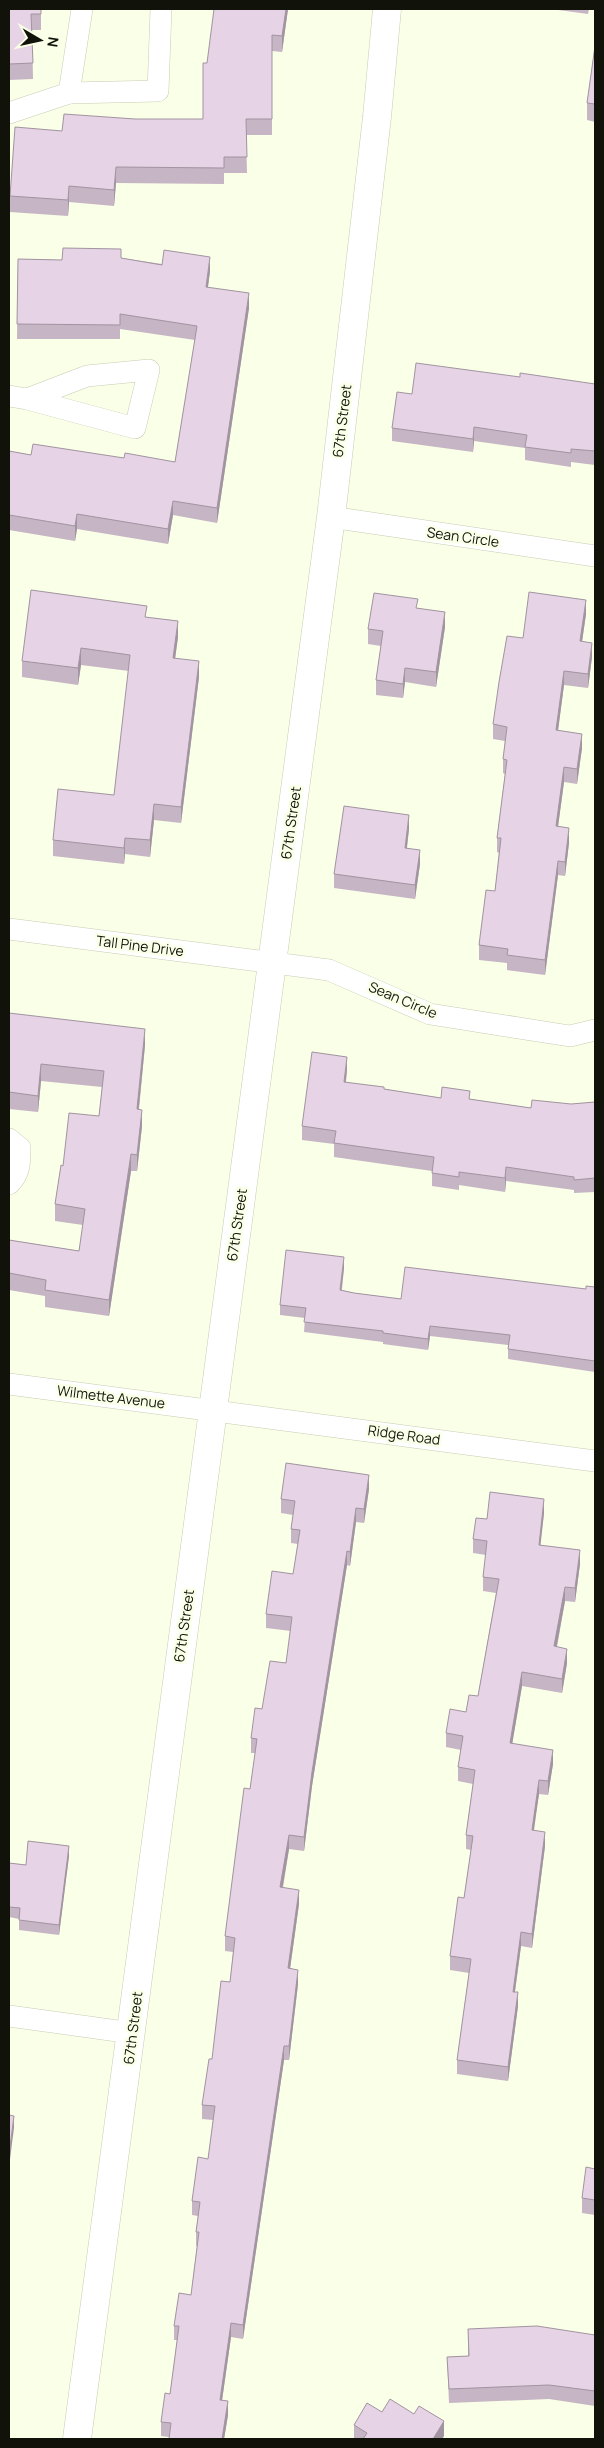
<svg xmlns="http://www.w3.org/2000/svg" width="604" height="2448" font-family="Manrope,sans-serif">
<rect width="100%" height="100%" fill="#faffe7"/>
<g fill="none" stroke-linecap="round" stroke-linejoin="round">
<!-- street casing -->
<g stroke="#c8ccb5" stroke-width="22">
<g id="street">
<path d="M82 9 69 93 158 91 161 9"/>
<path d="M9 113 69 93"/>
<path d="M9 396 27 399 135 428 149 370 87 376 27 399"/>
<path d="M331 517 595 556"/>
<path d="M9 929 329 970 430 1014 570 1036 595 1030"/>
<path d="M9 1139 20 1148C20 1162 20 1174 9 1184"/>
<path d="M9 1384 595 1461"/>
<path d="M9 2016 132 2033"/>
</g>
</g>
<!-- secondary casing -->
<g stroke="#c8ccb5" stroke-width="29">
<path id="secondary" d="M77 2439 331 517 377 117 387 9"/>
</g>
<!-- street -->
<use href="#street" stroke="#fff" stroke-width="21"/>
<!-- secondary -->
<use href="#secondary" stroke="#fff" stroke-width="28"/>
</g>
<!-- wall -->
<g fill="#c6b5c5">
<path d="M9 9H41V30H32L33 79 9 80Z"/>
<path d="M288 9 282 52 272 51V135H246L247 173H224V184L116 183 114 206 69 202 68 216 10 212V196L62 131 135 119H203L207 63Z"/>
<path d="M551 9H589L588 14Z"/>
<path d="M595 46V122L587 120V103Z"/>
<path d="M121 258 210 271 208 287 249 308 217 523 173 515 168 544 77 529 75 541 9 530V451L31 455 124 458 175 462 195 340 120 329V339H17L18 259 62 260Z"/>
<path d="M520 377 595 384V465L571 462V467L525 460V448L474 441 473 452 392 441V428L412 394Z"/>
<path d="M418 608 445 627 436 687 405 682 403 698 376 695V680L381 646 368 644V629Z"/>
<path d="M586 614 582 641 592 657 588 688 564 685 558 731 582 748 577 784 564 782 558 827 569 843 565 876 558 875 545 975 507 970V963L479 960V945L495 891 499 853 497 852V838L505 774 503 773V759L505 741 493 739V724L523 638Z"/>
<path d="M147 617 178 637 175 658 199 677 181 823 154 820 150 857 125 854 124 864 53 856V840L114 795 129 671 81 665 78 685 22 677V661Z"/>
<path d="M409 829 407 848 420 864 415 899 334 888V874Z"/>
<path d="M9 1013 145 1045 139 1109 142 1126 137 1171H131L109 1316 45 1307V1296L9 1290V1240L79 1251 83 1225 55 1221V1204L63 1166 99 1116 102 1087 41 1081 38 1112 9 1109Z"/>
<path d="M347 1070 346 1082 384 1089 441 1098 470 1099 531 1108 595 1102V1192L574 1193V1190L506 1181 505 1192 459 1185V1190L432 1186V1171L334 1157V1144L302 1140V1126Z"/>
<path d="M344 1268 342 1290 354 1293 401 1299 586 1289 595 1287V1372L508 1359V1345L430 1336 428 1350 383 1344V1342L304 1332 305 1318 280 1315V1305Z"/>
<path d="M369 1489 364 1523 356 1522 350 1566 347 1565 312 1786 304 1851 289 1849 283 1888 299 1904 290 1969 298 1984 289 2060H284L243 2339 231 2337 222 2401 228 2415 224 2439H169V2437L161 2436V2422L170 2394 177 2340H174V2326L191 2295 197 2246H196V2232L198 2216 192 2215V2201L208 2159 213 2120 202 2119V2105L212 2059 230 1982 233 1952 225 1951V1936L250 1789 255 1753H251V1738L262 1709 286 1663 291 1631 266 1628V1614L293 1574 298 1544 291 1543V1529L293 1515 281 1513V1499Z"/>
<path d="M544 1513 540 1545 580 1564 575 1602 565 1601 557 1647 567 1663 562 1693 522 1686 512 1744 553 1764 548 1795 539 1794 533 1830 545 1846 532 1948 521 1946 515 1992 518 2006 508 2081 457 2074V2060L469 1973 450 1970V1956L464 1898 471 1850 466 1849V1835L473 1784 458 1781V1767L461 1750 446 1747V1733L466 1712 478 1696 496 1593 483 1591V1577L486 1555 473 1553V1539L487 1519Z"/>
<path d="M69 1856 59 1935 19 1930V1919L9 1917V1863L26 1865Z"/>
<path d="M595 2169V2215L582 2213V2198Z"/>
<path d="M468 2329 595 2335V2406L549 2399 449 2403 447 2357 468 2356Z"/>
<path d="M382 2412 414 2414 444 2436 442 2439H354V2425Z"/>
</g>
<!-- shaded-wall -->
<g fill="#a194a0">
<path d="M286 9H288L282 52V36Z"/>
<path d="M116 167V183L114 206V190Z"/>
<path d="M69 186V202L68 216V200Z"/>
<path d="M210 257V271L206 301V287Z"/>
<path d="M249 293V308L217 523V508Z"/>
<path d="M474 427V441L473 452V439Z"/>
<path d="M173 501V515L168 544V529Z"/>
<path d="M77 514V529L75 541V526Z"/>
<path d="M586 600V614L580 656V641Z"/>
<path d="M445 612V627L436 687V672Z"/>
<path d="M178 621V637L173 674V658Z"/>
<path d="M592 643V657L588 688V674Z"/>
<path d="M81 648V665L78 685V668Z"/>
<path d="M199 661V677L181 823V807Z"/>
<path d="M405 668V682L403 698V684Z"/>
<path d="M564 671V685L556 745V730Z"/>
<path d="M582 734V748L577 784V769Z"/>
<path d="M564 767V782L556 841V826Z"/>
<path d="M154 804V820L150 857V840Z"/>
<path d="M409 815V829L405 862V848Z"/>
<path d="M569 828V843L565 876V862Z"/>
<path d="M125 838V854L124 864V848Z"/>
<path d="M420 850V864L415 899V885Z"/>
<path d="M558 861V875L545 975V960Z"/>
<path d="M145 1029V1045L137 1126V1109Z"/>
<path d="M347 1057V1070L344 1095V1082Z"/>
<path d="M41 1064V1081L38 1112V1096Z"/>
<path d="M142 1110V1126L137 1171V1155Z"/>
<path d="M131 1154V1171L109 1316V1300Z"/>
<path d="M506 1167V1181L505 1192V1178Z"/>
<path d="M344 1257V1268L340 1300V1290Z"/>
<path d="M430 1326V1336L428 1350V1339Z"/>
<path d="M369 1475V1489L364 1523V1509Z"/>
<path d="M544 1499V1513L539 1559V1545Z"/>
<path d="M356 1508V1522L350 1566V1552Z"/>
<path d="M580 1550V1564L575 1602V1588Z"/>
<path d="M347 1551V1565L312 1786 304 1851V1837L312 1772Z"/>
<path d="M565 1587V1601L554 1660V1646Z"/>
<path d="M567 1649V1663L562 1693V1679Z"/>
<path d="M522 1672V1686L510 1757V1743Z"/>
<path d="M553 1750V1764L548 1795V1781Z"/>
<path d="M539 1780V1794L532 1844V1830Z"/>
<path d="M545 1832V1846L532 1948V1934Z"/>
<path d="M289 1835V1849L280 1901V1887Z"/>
<path d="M69 1846V1856L59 1935V1925Z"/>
<path d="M299 1890V1904L288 1983V1968Z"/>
<path d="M521 1932V1946L513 2005V1992Z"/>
<path d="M298 1970V1984L289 2060V2046Z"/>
<path d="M518 1992V2006L508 2081V2067Z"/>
<path d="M284 2046V2060L243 2339V2325Z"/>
<path d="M14 2116V2128L9 2167V2154Z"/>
<path d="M231 2323V2337L220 2414V2400Z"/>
<path d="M228 2401V2415L224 2439H222Z"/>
<path d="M444 2421V2436L442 2439H433Z"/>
</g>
<!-- building -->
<g fill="#e6d3e5" stroke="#a194a0">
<path d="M9 9H41V14H31L33 63 9 64Z"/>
<path d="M214 9H286L282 36 272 35V119H246L247 157H224V168L116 167 114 190 69 186 68 200 10 196 15 127 62 131 64 114 135 119H203V63H207Z"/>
<path d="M595 46V104L587 103Z"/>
<path d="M63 248 121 249V258L162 265 164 250 210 257 206 287 249 293 217 508 173 501 168 529 77 514 75 526 9 515V451L31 455 33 444 124 458 125 453 175 462 197 326 120 314V325L17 324 18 259 62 260Z"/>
<path d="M416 363 520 377V373L595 384V451L571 449V453L525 447 527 435 474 427 473 439 392 428 397 392 412 394Z"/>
<path d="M31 590 147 606 145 617 178 621 173 658 199 661 181 807 154 804 150 840 125 838 124 848 53 840 58 789 114 795 130 655 81 648 78 668 22 661Z"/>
<path d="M529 592 586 600 580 641 592 643 588 674 564 671 556 730 582 734 577 769 564 767 556 826 569 828 565 862 558 861 545 960 507 955 508 949 479 945 486 890 495 891 501 838H497L507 760 503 759 507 727 493 724 499 682 507 636 523 638Z"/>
<path d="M374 593 418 599 416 608 445 612 436 672 405 668 403 684 376 680 383 631 368 629Z"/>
<path d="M344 806 409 815 405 848 420 850 415 885 334 874Z"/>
<path d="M9 1013 145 1029 137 1109 142 1110 137 1155 131 1154 109 1300 45 1290 46 1280 9 1273V1240L79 1251 85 1209 55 1204 61 1165 63 1166 69 1113 99 1116 104 1071 41 1064 38 1096 9 1092Z"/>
<path d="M312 1052 347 1057 344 1082 384 1087V1089L441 1098 442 1087 470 1091 469 1099 531 1108 532 1100 571 1104 595 1102V1178L574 1180V1177L506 1167 505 1178 459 1172V1177L432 1173 434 1157 334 1143 336 1131 302 1126Z"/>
<path d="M286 1250 344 1257 340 1290 354 1293 401 1299 405 1267 586 1289V1286L595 1287V1361L508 1349 510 1335 430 1326 428 1339 383 1333V1331L304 1322 306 1308 280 1305Z"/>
<path d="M286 1463 369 1475 364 1509 356 1508 350 1552 347 1551 312 1772 304 1837 289 1835 280 1887 299 1890 288 1968 298 1970 289 2046H284L243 2325 231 2323 220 2400 228 2401 222 2439H169L171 2423 161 2422 165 2393 170 2394 179 2326H174L179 2293 191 2295 199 2232H196L200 2202 192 2201 198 2157 208 2159 215 2106 202 2105 209 2059H212L221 1981 230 1982 235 1938 225 1936 244 1788 250 1789 257 1739 251 1738 255 1708 262 1709 270 1661 286 1663 292 1617 266 1614 272 1571 293 1574 300 1530 291 1529 295 1501 281 1499Z"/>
<path d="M490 1492 544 1499 539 1545 580 1550 575 1588 565 1587 554 1646 567 1649 562 1679 522 1672 510 1743 553 1750 548 1781 539 1780 532 1830 545 1832 532 1934 521 1932 513 1992H518L508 2067 457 2060 471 1959 450 1956 458 1897 464 1898 473 1836 466 1835 475 1770 458 1767 463 1736 446 1733 450 1709 466 1712 469 1695 478 1696 499 1579 483 1577 487 1541 473 1539 476 1518 487 1519Z"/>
<path d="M28 1841 69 1846 59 1925 19 1920 20 1908 9 1907V1863L26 1865Z"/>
<path d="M9 2115 14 2116 9 2154Z"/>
<path d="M586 2167 595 2169V2200L582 2198Z"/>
<path d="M537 2326 595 2335V2391L549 2385 449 2389 447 2357 469 2356 468 2329Z"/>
<path d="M390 2399 414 2414 419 2406 444 2421 433 2439H363L367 2433 354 2425 367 2403 382 2412Z"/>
</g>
<g text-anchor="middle" stroke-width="5" stroke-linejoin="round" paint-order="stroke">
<!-- street labels -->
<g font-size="14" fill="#11130b" stroke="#faffe7">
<text transform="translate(342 421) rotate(-83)" y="5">67th Street</text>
<text transform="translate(463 537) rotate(8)" y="5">Sean Circle</text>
<text transform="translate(291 823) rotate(-82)" y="5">67th Street</text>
<text transform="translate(140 946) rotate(7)" y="5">Tall Pine Drive</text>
<text transform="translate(403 1000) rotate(23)" y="5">Sean Circle</text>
<text transform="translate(237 1225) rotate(-82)" y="5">67th Street</text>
<text transform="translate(111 1397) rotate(7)" y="5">Wilmette Avenue</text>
<text transform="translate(404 1435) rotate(8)" y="5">Ridge Road</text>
<text transform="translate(184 1626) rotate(-82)" y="5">67th Street</text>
<text transform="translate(133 2028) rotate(-83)" y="5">67th Street</text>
</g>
</g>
<!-- border -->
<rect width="604" height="2448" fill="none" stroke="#11130b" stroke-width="20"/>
<!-- north arrow -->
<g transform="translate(40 40) rotate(99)" stroke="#faffe7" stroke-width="4" paint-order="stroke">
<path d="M0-4L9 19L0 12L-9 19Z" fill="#11130b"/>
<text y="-8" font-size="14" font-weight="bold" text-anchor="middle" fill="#11130b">N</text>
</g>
</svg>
